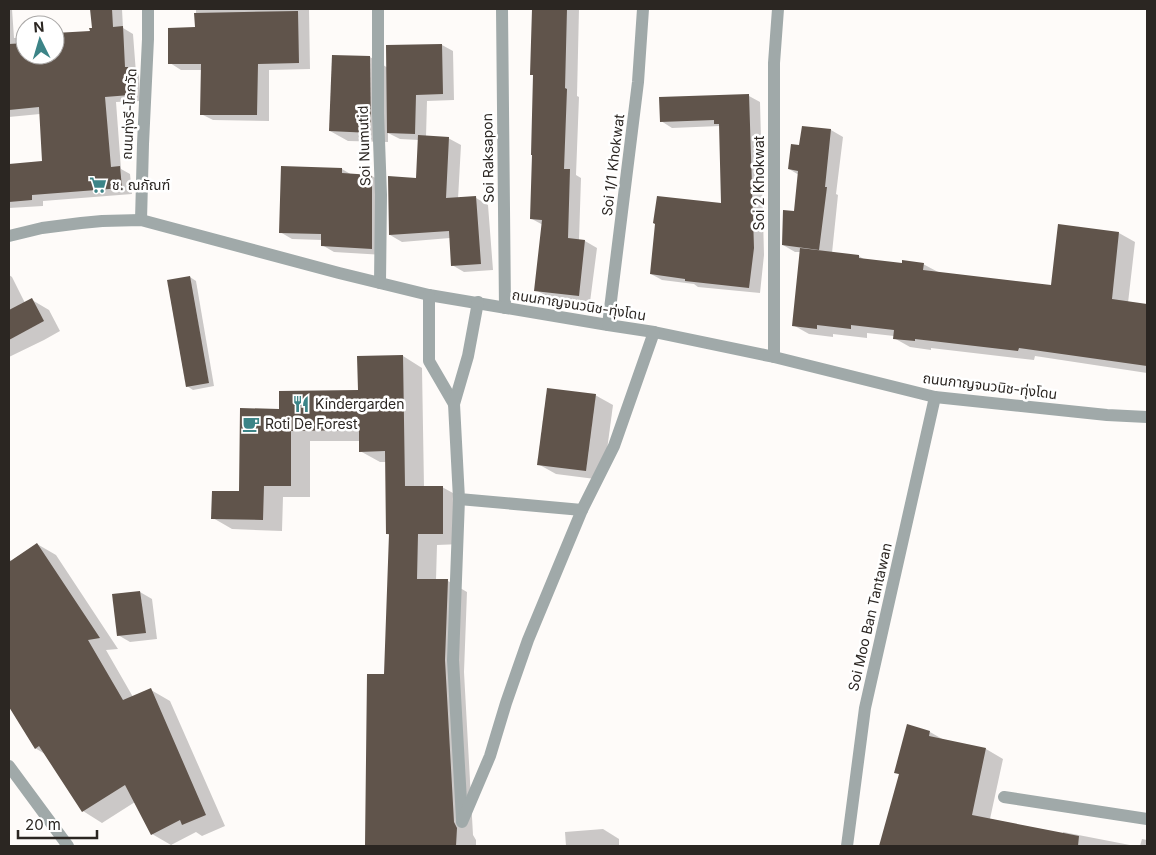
<svg xmlns="http://www.w3.org/2000/svg" width="1156" height="855" font-family="Inter,'Noto Sans Thai',sans-serif">
<rect width="100%" height="100%" fill="#fefbf9"/>
<!-- shadow -->
<g fill="#0003">
<path d="M9 9H12L14 38 25 37V55H55V35L91 32 93 29 92 9H122L123 28 133 34 136 73 139 74 140 101 116 102 121 169 130 174 132 194 43 201V206L9 208V165L44 162 40 114 9 117Z"/>
<path d="M196 9H309L310 69 269 70V121L213 120 201 114 202 70H181L170 63 196 28Z"/>
<path d="M533 9H579L577 96 579 97 576 175 581 178 579 240 585 241 597 248 590 302 548 297 536 290 543 225 532 219 535 76 531 74Z"/>
<path d="M442 45 453 51 454 100 427 101 426 137 448 138 461 145 458 199 476 198 488 205 493 270 464 272 452 265 450 238 402 242 390 235 417 179 419 140 400 139 388 133V142L348 141 330 131 370 57 388 68Z"/>
<path d="M749 96 760 102 764 255 760 293 698 287 694 284 662 280 651 274 723 204 720 126 672 128 661 121Z"/>
<path d="M803 127 831 130 843 137 836 194 838 195 832 253 859 256 865 260 903 265 923 264 940 273 1052 286 1119 233 1135 242 1128 303 1147 306V373L1035 356 1034 360 931 348V350L910 347 894 338V336L867 333V338L833 334V337L809 334 793 325 801 252H795L783 245 795 213 799 175 789 169 801 146Z"/>
<path d="M342 169 352 175 372 176 384 183V255L334 252 322 245V240L292 239 280 232Z"/>
<path d="M9 275 12 277 25 303 32 300 49 310 60 331 44 340 9 357Z"/>
<path d="M190 277 196 281 214 386 193 390 187 386Z"/>
<path d="M403 356 422 368 424 487H442L462 498V544L437 545 436 580 448 581 467 592 464 672 473 835 476 840V846H366L368 675H385L390 535 387 534 386 462H380L360 451V441H310V497H283L282 531 232 529 213 518 240 492 281 410 359 392Z"/>
<path d="M595 395 613 405 603 480 556 474 538 464Z"/>
<path d="M37 544 56 555 118 649 106 650 133 697 151 690 170 701 225 826 202 836 196 832 171 845 152 834 135 802 102 823 83 811 45 754 35 748 9 705V557L11 561Z"/>
<path d="M140 592 152 599 157 639 130 642 118 635Z"/>
<path d="M930 732 944 740 986 749 1003 759 990 819 1063 834V832L1135 846H880L900 775 895 772Z"/>
<path d="M603 829 619 839V846H566L565 832Z"/>
<path d="M1142 839 1147 840V846H1140Z"/>
<path d="M658 845 660 846H637Z"/>
</g>
<!-- building -->
<g fill="#60544b">
<path d="M90 9H112L113 27 123 26 125 67H128L130 95 105 97 111 167 120 166 122 188 32 195V200L9 202V164L42 161 39 107 9 110V44L25 43V55H55V33L90 31 89 28H92Z"/>
<path d="M532 9H567L565 88 567 89 564 169H570L568 238 585 240 579 296 534 291 542 220 530 219 532 155H531L533 75H530Z"/>
<path d="M298 11 299 63 258 64 257 115H200L201 64H168V28L195 27 194 13Z"/>
<path d="M442 44 443 94 416 95 415 134 387 133 386 45Z"/>
<path d="M332 55 370 56 371 133 329 131Z"/>
<path d="M749 94 754 248 749 288 685 281V279L650 274 655 224 653 223 657 196 721 203 719 124H714V120L660 122 659 97Z"/>
<path d="M802 126 831 129 825 187H827L819 250 782 245 783 210 794 211 798 171 788 169 791 144 799 145Z"/>
<path d="M418 135 449 137 446 198 476 196 481 264 451 266 449 231 389 235 388 176 416 178Z"/>
<path d="M281 166 342 168V173L372 175V249L321 246V234L279 233Z"/>
<path d="M1058 224 1119 232 1112 299 1147 304V366L1019 348 1018 351 915 339V341L893 339 894 330 851 325V329L817 325V329L792 326 800 248 859 255V258L902 263V260L924 263 923 270 1051 285Z"/>
<path d="M190 276 209 383 186 387 167 280Z"/>
<path d="M32 298 44 321 9 340V310Z"/>
<path d="M403 355 405 486H443V534H418L417 579H448L445 660 454 822 457 828 456 846H365L367 674H384L389 534H386L385 451 359 452V430L291 431V486H264L263 520 211 519 212 491H239L240 408 279 409V391L358 390 357 356Z"/>
<path d="M547 388 596 394 586 471 537 465Z"/>
<path d="M37 543 100 638 88 640 123 700 151 688 206 815 182 825 180 820 151 835 125 785 82 812 39 746 35 749 9 707V562Z"/>
<path d="M140 591 146 633 117 636 112 594Z"/>
<path d="M907 724 930 731 929 736 986 748 972 815 1079 836 1078 846H879L899 774 894 773Z"/>
</g>
<g fill="none" stroke-linecap="round" stroke-linejoin="round">
<!-- minor -->
<g stroke="#a0a9a9" stroke-width="12">
<path d="M378 9V113L381 195 380 283"/>
<path d="M502 9 505 308"/>
<path d="M141 220 143 144 148 39V9"/>
<path d="M9 236 42 228 81 223 102 221 141 220 339 273 429 295 608 325 654 332 774 357 935 397 1107 415 1147 417"/>
<path d="M429 295V361L454 404"/>
<path d="M478 302 468 356 454 404 459 499 582 510"/>
<path d="M608 325 638 82 643 9"/>
<path d="M774 357V63L778 9"/>
<path d="M459 499 453 660 462 819"/>
<path d="M9 766 68 846"/>
<path d="M1004 797 1147 819"/>
<path d="M462 822 490 756 506 703 528 640 582 510 614 446 654 332"/>
<path d="M847 846 865 708 935 397"/>
</g>
</g>
<!-- icons -->
<defs>
<g id="supermarket-bare" transform="scale(1.35)"><path d="M-6-5.5h2.5l.6 2H6L4.5 2H-2.5L-4.4-4H-6ZM-1.5 3.2a1.3 1.3 0 1 0 .1 0ZM3 3.2a1.3 1.3 0 1 0 .1 0Z" fill="#3c8487" stroke="#fff" stroke-width="2.5" paint-order="stroke"/></g>
<g id="restaurant-bare" transform="scale(1.35)"><path d="M-5-6h1v4h1v-4h1v4h1v-4h1v5L-1.5 .5V6h-2V.5L-5-1ZM5-6V6H3V1.5H1.5Q1.5-4 5-6Z" fill="#3c8487" stroke="#fff" stroke-width="2.5" paint-order="stroke"/></g>
<g id="cafe-bare" transform="scale(1.35)"><path d="M-5.5-4.5H6V0H3Q3 3.5 0 3.5H-2.5Q-5.5 3.5-5.5 0ZM3-3.2v2h1.7v-2ZM-6 4.5H4V6H-6Z" fill="#3c8487" stroke="#fff" stroke-width="2.5" paint-order="stroke"/></g>
</defs>
<g fill-rule="evenodd">
<use href="#supermarket-bare" x="98" y="185"/>
<use href="#restaurant-bare" x="301" y="404"/>
<use href="#cafe-bare" x="251" y="424"/>
</g>
<g text-anchor="middle" stroke-width="5" stroke-linejoin="round" paint-order="stroke">
<!-- street labels -->
<g font-size="14" fill="#2b2622" stroke="#fff">
<text transform="translate(129 114) rotate(-87)" y="5">ถนนทุ่งรี-โคกวัด</text>
<text transform="translate(364 146) rotate(-92)" y="5">Soi Numutid</text>
<text transform="translate(488 158) rotate(-91)" y="5">Soi Raksapon</text>
<text transform="translate(613 165) rotate(-83)" y="5">Soi 1/1 Khokwat</text>
<text transform="translate(759 183) rotate(-90)" y="5">Soi 2 Khokwat</text>
<text transform="translate(579 305) rotate(9)" y="5">ถนนกาญจนวนิช-ทุ่งโดน</text>
<text transform="translate(990 386) rotate(7)" y="5">ถนนกาญจนวนิช-ทุ่งโดน</text>
<text transform="translate(870 617) rotate(-77)" y="5">Soi Moo Ban Tantawan</text>
</g>
<!-- poi labels -->
<g font-size="14" fill="#2b2622" stroke="#fff" text-anchor="start">
<text x="112" y="190">ช. ณกัณฑ์</text>
<text x="315" y="409">Kindergarden</text>
<text x="265" y="429">Roti De Forest</text>
</g>
</g>
<!-- border -->
<rect width="1156" height="855" fill="none" stroke="#2b2622" stroke-width="20"/>
<!-- north arrow -->
<g transform="translate(40 40) rotate(355)"><circle r="24" fill="#ffffff" stroke="#aaa8a7"/>
<path d="M0-4L9 19L0 12L-9 19Z" fill="#3c8487"/>
<text y="-8" font-size="14" font-weight="bold" text-anchor="middle" fill="#2b2622">N</text>
</g>
<!-- scale -->
<path d="M18 830v8h79v-8" fill="none" stroke="#2b2622" stroke-width="2.5"/>
<text x="25" y="830" font-size="15" fill="#2b2622" stroke="#ffffff" stroke-width="4" paint-order="stroke">20 m</text>
</svg>
